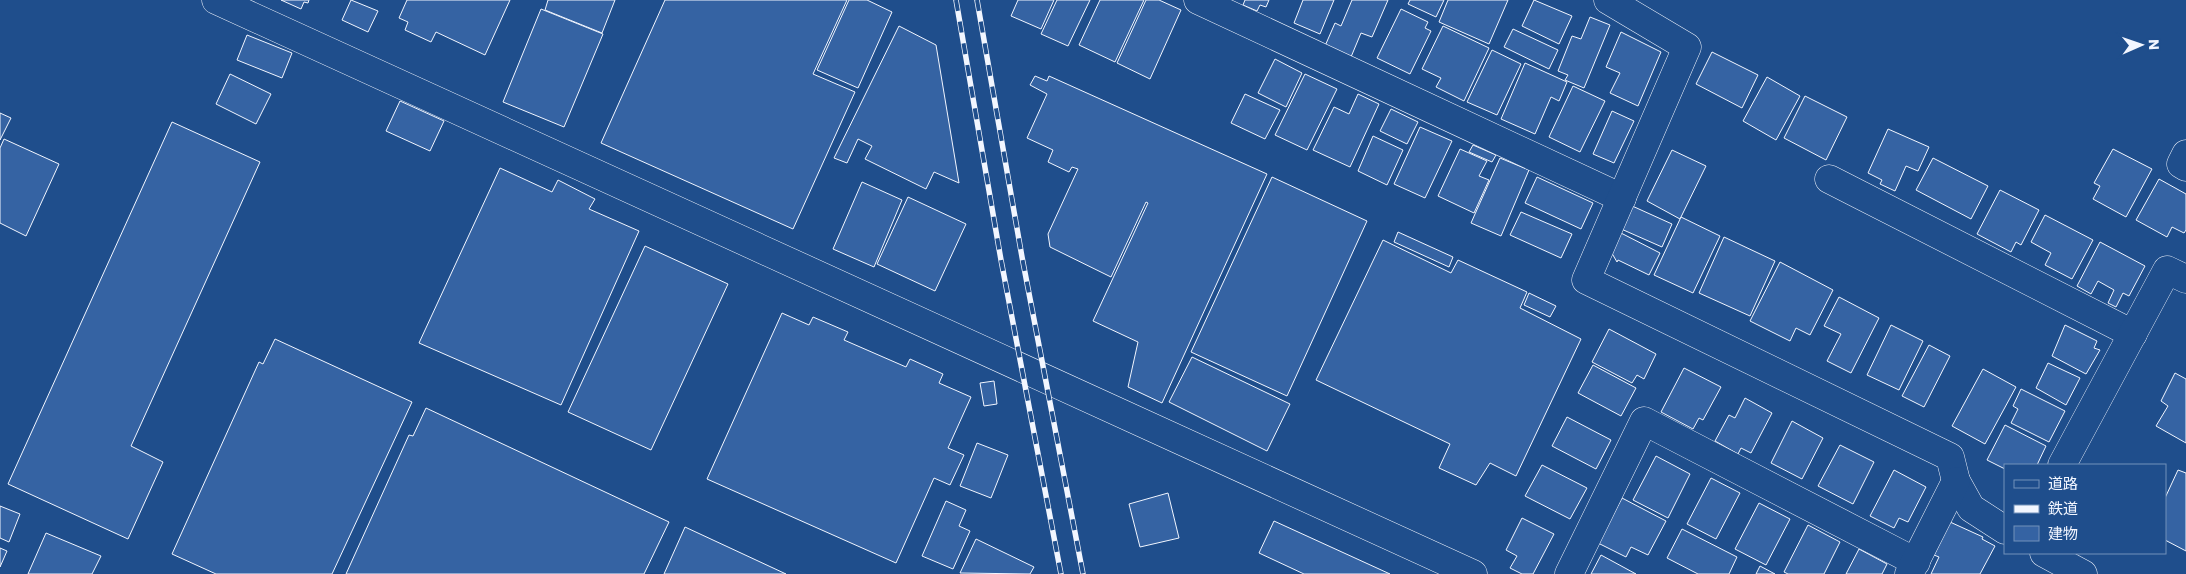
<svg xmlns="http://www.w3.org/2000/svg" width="2186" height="574" font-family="Poppins,'Noto Sans JP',sans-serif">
<rect width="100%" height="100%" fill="#1f4e8c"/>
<!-- building -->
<g fill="#3563a3" stroke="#f2f6ff">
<path d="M281 0H309L308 3 304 2 301 9Z"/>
<path d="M351 0 378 11 368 32 342 20Z"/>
<path d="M407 0H510L485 55 436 32 431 42 405 30 408 22 399 18Z"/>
<path d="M548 0H615L602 33 545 10Z"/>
<path d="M665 0H847L813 74 855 92 793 229 601 143Z"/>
<path d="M849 0H867L892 12 858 88 817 70Z"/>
<path d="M1018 0H1054L1041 29 1011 16Z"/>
<path d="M1057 0H1090L1068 46 1041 34Z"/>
<path d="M1100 0H1144L1115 62 1079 45Z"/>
<path d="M1146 0H1159L1181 10 1150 79 1117 63Z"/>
<path d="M1245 0H1269L1266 7 1260 5 1257 11 1243 5Z"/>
<path d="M1303 0H1334L1320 34 1294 23Z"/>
<path d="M1352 0H1388L1372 37 1361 33 1351 57 1325 46 1335 23 1341 26Z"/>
<path d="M1410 0H1444L1436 17 1408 4Z"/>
<path d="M1448 0H1508L1489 44 1439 22Z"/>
<path d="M1534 0 1572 16 1559 44 1522 26Z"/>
<path d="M541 9 603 34 564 127 503 102Z"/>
<path d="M1401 9 1428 22 1425 28 1431 31 1410 74 1377 58Z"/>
<path d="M1590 17 1610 25 1584 88 1565 80 1568 75 1558 71 1572 36 1581 39Z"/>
<path d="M899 26 936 45 959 183 934 172 926 189 865 159 872 146 858 139 847 163 834 158Z"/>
<path d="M1443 26 1489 48 1464 101 1436 87 1441 78 1422 69Z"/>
<path d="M1513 29 1558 50 1549 69 1504 47Z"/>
<path d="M1621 32 1661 52 1638 106 1610 93 1620 73 1606 67Z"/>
<path d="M247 35 292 53 282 78 237 60Z"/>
<path d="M1492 50 1521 64 1497 115 1467 102Z"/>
<path d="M1712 52 1758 75 1742 108 1696 84Z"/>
<path d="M1275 59 1302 73 1286 107 1258 93Z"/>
<path d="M1525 63 1567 82 1559 101 1551 97 1535 134 1501 119Z"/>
<path d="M230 74 271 94 256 124 216 104Z"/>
<path d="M1305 74 1337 89 1307 150 1275 135Z"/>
<path d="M1035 76 1047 81 1049 76 1267 174 1162 403 1128 387 1138 342 1093 321 1148 203 1146 202 1111 277 1050 247 1048 234 1078 169 1072 167 1069 172 1048 162 1053 150 1027 138 1047 94 1030 85Z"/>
<path d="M1767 77 1800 96 1776 140 1743 121Z"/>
<path d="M1573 86 1605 101 1580 152 1549 137Z"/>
<path d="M1245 94 1280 110 1265 139 1231 123Z"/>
<path d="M1358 94 1379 104 1350 167 1313 150 1334 107 1349 114Z"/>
<path d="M1805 96 1847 117 1826 160 1784 138Z"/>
<path d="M400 101 444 121 430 151 386 131Z"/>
<path d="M1391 109 1418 122 1407 144 1380 131Z"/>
<path d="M1612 111 1634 121 1614 163 1593 154Z"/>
<path d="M0 113 11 118 0 140Z"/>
<path d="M172 122 260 162 131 446 163 462 128 539 8 484Z"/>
<path d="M1420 127 1452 141 1425 198 1394 184Z"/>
<path d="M1888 129 1929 147 1918 171 1906 166 1895 191 1880 184 1882 180 1868 173Z"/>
<path d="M1373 136 1403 150 1387 185 1358 171Z"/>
<path d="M4 139 59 164 26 236 0 223V148Z"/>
<path d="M1473 145 1496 155 1492 162 1469 152Z"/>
<path d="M1460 149 1487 161 1479 176 1489 180 1474 213 1438 196Z"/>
<path d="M2113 149 2152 169 2126 217 2093 199 2100 186 2094 183Z"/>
<path d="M1672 150 1706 166 1680 219 1647 201Z"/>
<path d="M1500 158 1529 170 1501 236 1471 223Z"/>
<path d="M1933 158 1988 186 1971 219 1916 190Z"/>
<path d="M500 168 552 192 558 180 595 199 589 209 639 231 561 405 419 343Z"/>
<path d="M1272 177 1367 221 1287 396 1191 352Z"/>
<path d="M1537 177 1593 203 1581 229 1525 203Z"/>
<path d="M2159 179 2186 194V230L2184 233 2172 227 2167 237 2136 220Z"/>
<path d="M862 182 902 200 874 267 833 249Z"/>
<path d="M2000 190 2039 210 2021 245 2016 242 2011 252 1977 234Z"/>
<path d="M908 197 966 224 935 291 877 264Z"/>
<path d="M1630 205 1672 224 1662 247 1619 228Z"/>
<path d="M1521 212 1572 234 1561 258 1510 235Z"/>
<path d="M2045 215 2093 240 2072 279 2045 265 2051 253 2031 242Z"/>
<path d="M1681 217 1720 236 1693 293 1654 275Z"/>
<path d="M1398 232 1453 257 1449 267 1394 242Z"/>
<path d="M1619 232 1660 253 1649 275 1618 260 1617 262 1610 250Z"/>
<path d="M1724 237 1775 261 1750 316 1699 293Z"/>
<path d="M1383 240 1451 273 1458 260 1527 292 1520 308 1581 339 1516 476 1490 463 1476 485 1439 468 1450 444 1316 380Z"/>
<path d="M2100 242 2145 266 2129 296 2123 293 2116 307 2108 303 2114 290 2098 281 2091 294 2077 286Z"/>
<path d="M645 246 728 284 651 450 568 412Z"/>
<path d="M1780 262 1833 290 1810 335 1796 328 1790 341 1750 321Z"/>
<path d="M1529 293 1556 306 1550 317 1524 305Z"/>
<path d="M1839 297 1879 318 1851 373 1827 361 1841 334 1824 326Z"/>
<path d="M782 313 809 325 813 317 848 332 844 340 906 367 910 359 943 374 939 383 971 397 948 448 964 455 950 485 934 478 896 563 707 479Z"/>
<path d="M1891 325 1923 341 1899 390 1867 375Z"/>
<path d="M2065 325 2097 341 2094 348 2100 350 2086 374 2052 356Z"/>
<path d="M1609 329 1656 354 1644 379 1637 375 1632 383 1592 362Z"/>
<path d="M275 339 412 402 332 574H216L172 554 259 362 263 364Z"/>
<path d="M1929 345 1950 356 1924 407 1902 396Z"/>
<path d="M1192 357 1290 404 1267 451 1169 402Z"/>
<path d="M2048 363 2080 378 2066 405 2036 388Z"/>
<path d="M1593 365 1636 388 1621 416 1578 393Z"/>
<path d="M1684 368 1721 387 1703 420 1699 418 1693 429 1661 412Z"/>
<path d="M1983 369 2016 387 1985 444 1952 426Z"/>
<path d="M2175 373 2186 379V443L2156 426 2168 406 2161 401Z"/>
<path d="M994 381 997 404 984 406 980 383Z"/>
<path d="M2021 389 2065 411 2049 442 2011 423 2018 409 2013 406Z"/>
<path d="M1745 398 1772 413 1751 453 1741 448 1738 454 1715 441 1729 415 1735 418Z"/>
<path d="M426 408 669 522 644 574H346L409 435 413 436Z"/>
<path d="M1567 417 1611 440 1596 469 1552 446Z"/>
<path d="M1792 421 1823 438 1802 479 1771 463Z"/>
<path d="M2005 425 2046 446 2037 465H2005V469L1987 460Z"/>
<path d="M977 443 1008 455 991 498 960 486Z"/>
<path d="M1840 445 1874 462 1853 504 1818 486Z"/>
<path d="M1656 456 1690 474 1668 518 1633 500Z"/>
<path d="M1542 465 1587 488 1570 519 1525 496Z"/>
<path d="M1894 470 1926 487 1908 522 1899 518 1894 528 1870 516Z"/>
<path d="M2178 470 2186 473V551L2165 540V498Z"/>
<path d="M1711 478 1740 493 1716 539 1687 524Z"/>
<path d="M1168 493 1179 538 1140 547 1129 504Z"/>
<path d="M1622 498 1666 521 1648 555 1631 547 1626 557 1598 543Z"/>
<path d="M946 501 966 510 959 526 970 531 953 569 922 556Z"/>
<path d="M1759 503 1790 519 1766 565 1735 549Z"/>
<path d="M0 506 20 514 9 542 0 538Z"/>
<path d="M1522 518 1554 534 1533 574H1522L1510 568 1517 556 1506 550Z"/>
<path d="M1274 521 1390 574H1304L1259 553Z"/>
<path d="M1950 522 1983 537 1982 539 1995 546 1980 574H1931L1939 557 1934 555Z"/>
<path d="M1808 525 1840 542 1824 574H1788L1784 572Z"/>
<path d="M685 527 786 574H664Z"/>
<path d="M1682 529 1737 557 1729 574H1698L1667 558Z"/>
<path d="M46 533 101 556 92 574H28Z"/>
<path d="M976 539 1034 567 1030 574 960 573Z"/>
<path d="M0 548 7 551 0 567Z"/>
<path d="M1859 549 1887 564 1882 574H1846Z"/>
<path d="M1601 555 1636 574H1591Z"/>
<path d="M1760 566 1775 574H1756Z"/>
</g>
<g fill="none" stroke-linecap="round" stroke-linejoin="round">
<!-- minor casing -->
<g stroke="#f2f6ff" stroke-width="29">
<g id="minor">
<path d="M216 0 1473 574"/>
<path d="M1198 0 1622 198"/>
<path d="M1608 0 1687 47 1586 280 1950 457 1956 481 1971 508 2005 530"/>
<path d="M2186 154 2181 164 2186 167"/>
<path d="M1829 179 2133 334"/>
<path d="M2062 465 2167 270 2186 279"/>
<path d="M2044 553 2083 574"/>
<path d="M1569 574 1644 421 1916 562"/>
<path d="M1909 574 1956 481"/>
</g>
</g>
<!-- minor -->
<use href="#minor" stroke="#1f4e8c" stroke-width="28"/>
<!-- rail casing -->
<g stroke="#f2f6ff" stroke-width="5.5">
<g id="rail">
<path d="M956 0 1001 260 1061 574"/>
<path d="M977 0 1022 257 1083 574"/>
</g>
</g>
<!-- rail -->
<use href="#rail" stroke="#1f4e8c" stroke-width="4" stroke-dasharray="11" stroke-linecap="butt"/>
</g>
<!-- legend -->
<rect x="2004" y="464" width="162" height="90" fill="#1f4e8c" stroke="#7391ba"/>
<rect x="2014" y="480" width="25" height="8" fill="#1f4e8c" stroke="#7391ba"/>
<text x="2048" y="489" font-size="15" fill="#f2f6ff">道路</text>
<rect x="2014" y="505" width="25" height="8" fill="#f2f6ff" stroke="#7391ba"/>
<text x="2048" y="514" font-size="15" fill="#f2f6ff">鉄道</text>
<rect x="2014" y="526" width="25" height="15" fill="#3563a3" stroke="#7391ba"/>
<text x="2048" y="539" font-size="15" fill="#f2f6ff">建物</text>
<!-- north arrow -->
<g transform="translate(2141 45) rotate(88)" stroke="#1f4e8c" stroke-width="4" paint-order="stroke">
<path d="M0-4L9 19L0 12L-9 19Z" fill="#f2f6ff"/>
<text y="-8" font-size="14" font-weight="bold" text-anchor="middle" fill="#f2f6ff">N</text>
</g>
</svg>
